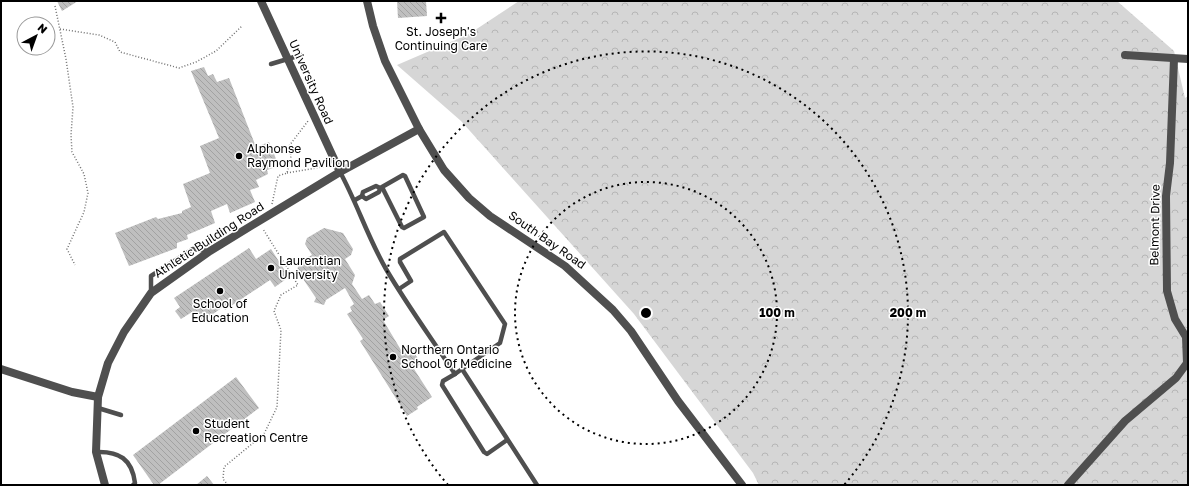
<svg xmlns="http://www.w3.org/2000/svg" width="1189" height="486" font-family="'Golos Text',sans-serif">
<defs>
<pattern id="forest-crowns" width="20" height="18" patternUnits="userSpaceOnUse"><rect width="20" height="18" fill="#d6d6d6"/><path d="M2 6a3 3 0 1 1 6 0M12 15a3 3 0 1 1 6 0" fill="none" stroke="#b6b6b6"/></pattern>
<pattern id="building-back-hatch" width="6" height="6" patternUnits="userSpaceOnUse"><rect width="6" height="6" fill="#bfbfbf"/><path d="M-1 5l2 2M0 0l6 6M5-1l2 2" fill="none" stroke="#a2a2a2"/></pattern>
</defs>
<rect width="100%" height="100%" fill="#fff"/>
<!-- forest -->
<path fill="url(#forest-crowns)" d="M519 1H1117L1174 51 1185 98 1188 96V485H759L753 473 634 314 461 121 397 65 469 34Z"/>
<!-- building -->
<g fill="url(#building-back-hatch)">
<path d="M57 1H78L62 11Z"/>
<path d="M397 1H426L427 16 398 18Z"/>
<path d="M204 67 208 76 213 74 217 82 229 78 256 147 269 142 279 166 267 170 268 174 256 180 259 187 250 190 255 202 230 213 227 204 211 211 215 223 187 235 188 239 177 243V248L129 266 115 233 156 217 158 219 182 213V211L191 207 183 184 210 173 200 146 219 138 191 71Z"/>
<path d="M324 228 343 233 353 249 351 255 345 259 355 275 352 284 362 299 369 295 375 304 380 302 389 316 383 320 401 350 409 344 421 364 414 369 432 397 417 407 418 409 407 416 360 341 363 339 347 314 352 311 350 307 354 304 345 288 326 300 324 305 314 302 316 298 297 270 300 261 312 255 305 244 307 238Z"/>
<path d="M249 248 256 259 271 249 289 277 275 287 270 280 225 310 223 307 200 323 192 312 181 319 175 311 180 307 174 298Z"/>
<path d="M236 377 259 408 158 485H154L133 455Z"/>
<path d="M207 476 214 485H196Z"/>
</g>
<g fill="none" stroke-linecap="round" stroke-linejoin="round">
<!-- path -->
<g stroke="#717171" stroke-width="1.5" stroke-dasharray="1 2" stroke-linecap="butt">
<path d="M55 6 66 59 73 107 71 135 72 152 84 174 88 193 84 212 67 249 75 265"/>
<path d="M60 29 99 35 115 42 120 52 179 68 196 62 216 51 242 26"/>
<path d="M287 173 328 166"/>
<path d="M272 204 278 176 287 173 291 156 289 146 308 121"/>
<path d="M228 485 223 479 224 467 264 434 277 407 281 330 274 311 281 295 298 285 263 229"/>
</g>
<!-- service -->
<g stroke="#4f4f4f" stroke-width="4.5">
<path d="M271 64 301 55"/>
<path d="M340 172C357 203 368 238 386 269 407 305 432 339 455 374L462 369 537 485"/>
<path d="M362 196 366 199 379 192 380 188 382 187 403 175 405 176 424 217 404 228 402 227 382 187"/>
<path d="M355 200 362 196 363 192 376 186 380 188"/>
<path d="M399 289 411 281 400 262V259L444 232 505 324 500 343 462 369"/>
<path d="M151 293V276L193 249 208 251"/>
<path d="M455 374 443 381 442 385 484 452 487 454 507 440"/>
<path d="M98 408 121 415"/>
<path d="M96 452C119 451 132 459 135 483L133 485"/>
</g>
<!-- minor -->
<g stroke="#4f4f4f" stroke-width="8">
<path d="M261 1 340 172"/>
<path d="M1125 55 1188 59"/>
<path d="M1 369 72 392 98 397"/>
<path d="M105 485 96 452 98 397 108 363 124 332 151 293 210 251 269 215 340 172 419 129"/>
<path d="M1068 485 1125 421 1176 378 1187 363 1186 337 1175 319 1167 291 1166 196 1170 163 1174 59"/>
</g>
<!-- tertiary -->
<path stroke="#4f4f4f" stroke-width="8" d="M367 1 373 26 385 61 419 129 444 170 469 198 490 216 565 266 613 310 631 331 678 401 742 485"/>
</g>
<!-- distance rings -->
<g fill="none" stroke="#000" stroke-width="2" stroke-dasharray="2 4">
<circle cx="646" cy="313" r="131"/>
<path d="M448 485A262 262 0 1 1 844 485"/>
</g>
<!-- markers -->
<g fill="#000" stroke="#fff" stroke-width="1.5">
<path d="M439 12h4v4h4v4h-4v4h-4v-4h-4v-4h4z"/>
<circle cx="239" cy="156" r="4"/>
<circle cx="271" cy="268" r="4"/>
<circle cx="220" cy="291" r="4"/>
<circle cx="393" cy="357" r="4"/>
<circle cx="196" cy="431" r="4"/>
</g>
<g text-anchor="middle" stroke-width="3" stroke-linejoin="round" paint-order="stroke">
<!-- poi labels -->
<g font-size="12" fill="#000" stroke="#fff" text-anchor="start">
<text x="441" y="36" text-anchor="middle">St. Joseph's<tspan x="441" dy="14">Continuing Care</tspan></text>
<text x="247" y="153">Alphonse<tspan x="247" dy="14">Raymond Pavilion</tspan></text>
<text x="279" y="265">Laurentian<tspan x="279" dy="14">University</tspan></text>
<text x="220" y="308" text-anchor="middle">School of<tspan x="220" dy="14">Education</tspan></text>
<text x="401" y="354">Northern Ontario<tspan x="401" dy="14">School Of Medicine</tspan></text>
<text x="204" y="428">Student<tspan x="204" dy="14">Recreation Centre</tspan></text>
</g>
<!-- street labels -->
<g font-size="12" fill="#000" stroke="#fff">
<text transform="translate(311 82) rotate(66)" y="4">University Road</text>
<text transform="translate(1155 225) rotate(-89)" y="4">Belmont Drive</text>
<text transform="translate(209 240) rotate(-33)" y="4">Athletic Building Road</text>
<text transform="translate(547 240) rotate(35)" y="4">South Bay Road</text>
</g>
</g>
<circle cx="646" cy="313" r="6" fill="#000" stroke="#fff" stroke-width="2"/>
<g font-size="12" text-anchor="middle" font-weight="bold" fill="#000" stroke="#fff" stroke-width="3" stroke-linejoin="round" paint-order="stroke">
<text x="777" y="317">100 m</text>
<text x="908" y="317">200 m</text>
</g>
<!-- border -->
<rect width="1189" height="486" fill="none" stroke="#000000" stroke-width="4"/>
<!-- north arrow -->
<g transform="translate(36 36) rotate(41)"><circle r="19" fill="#ffffff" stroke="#999999"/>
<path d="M0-3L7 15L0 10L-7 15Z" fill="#000000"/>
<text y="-6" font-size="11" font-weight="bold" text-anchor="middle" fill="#000000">N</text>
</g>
</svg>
